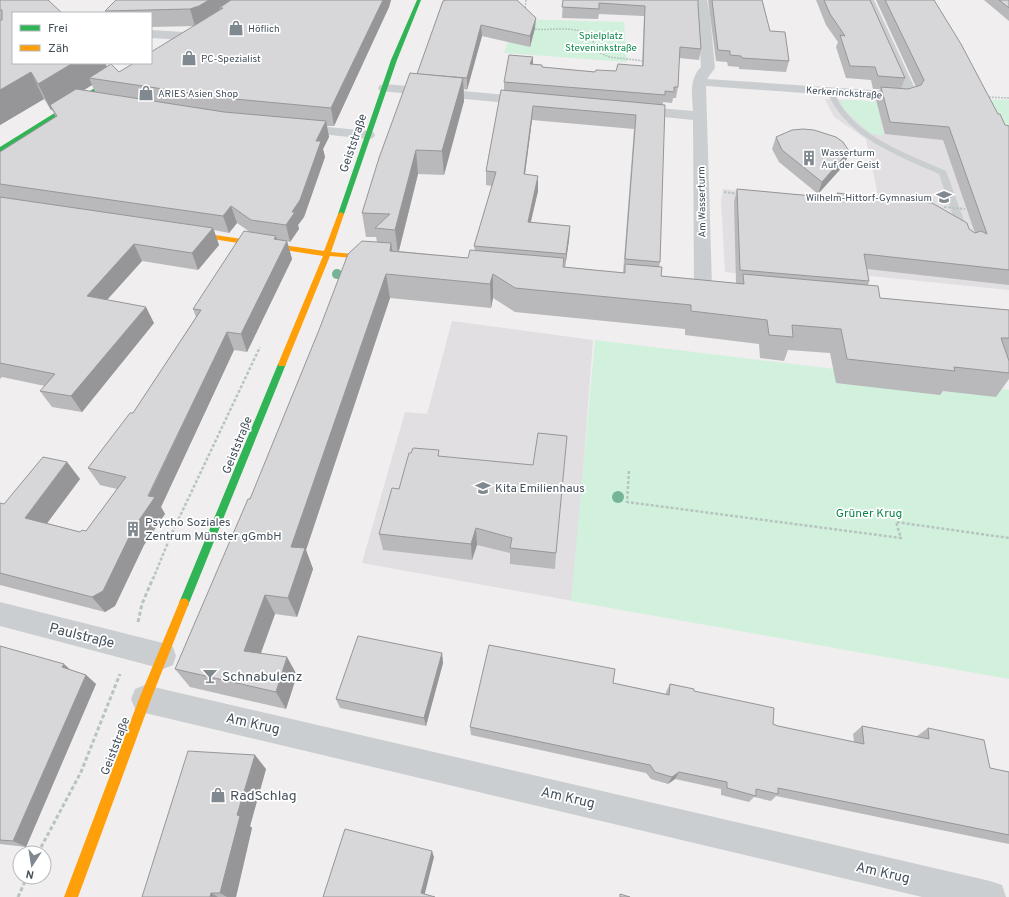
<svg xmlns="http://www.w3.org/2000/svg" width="1009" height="897" font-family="Overpass,sans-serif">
<rect width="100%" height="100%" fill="#f0eeee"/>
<!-- education -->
<g fill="#e1dfe1">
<path d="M825 99 887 102 1009 100V290L861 275 862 286 725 272 721 201 723 189 880 205 866 139 834 117Z"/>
<path d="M452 321 593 340 573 601 362 563 405 412 427 414Z"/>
</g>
<!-- green -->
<g fill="#d1f1dd">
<path d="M515 19 624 22 627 62 504 53Z"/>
<path d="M929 97 1009 100V129L1000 125 879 114 884 135 871 134 845 110 840 100 931 103Z"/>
<path d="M595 340 1009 390V679L571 601Z"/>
</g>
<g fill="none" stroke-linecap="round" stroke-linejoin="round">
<!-- path-far3 -->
<g stroke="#b7c4c0" stroke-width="1.5" stroke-dasharray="2 1" stroke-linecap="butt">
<path d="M525 11 526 0"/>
<path d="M532 29C552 31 572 25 591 35L596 51 609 57 644 61"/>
<path d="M986 97 1009 98"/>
</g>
<!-- path-far2 -->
<path stroke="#b7c4c0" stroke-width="2" stroke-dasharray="2.5 1.5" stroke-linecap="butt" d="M724 192 739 194"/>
<!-- path-far1 -->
<g stroke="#b7c4c0" stroke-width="2.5" stroke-dasharray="3 2" stroke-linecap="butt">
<path d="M629 471 627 502 901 538 896 522 1009 538"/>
<path d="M153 579 171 535 260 347"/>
</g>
<!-- path -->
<g stroke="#b7c4c0" stroke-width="3" stroke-dasharray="4 2.5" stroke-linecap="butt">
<path d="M138 622 142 604 153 578"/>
<path d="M38 853 81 772 120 674"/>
<path d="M18 897 27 877"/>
</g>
<!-- lane -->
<path fill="#cbced0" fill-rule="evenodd" d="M828 90H834C837 96 838 102 842 107 865 140 911 155 946 171L969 234 967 236 964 237 959 234 939 174C897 155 847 138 827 92Z"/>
<!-- street -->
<g fill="#cbced0" fill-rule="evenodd">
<path d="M695 0H707L710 15 715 68 707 79 901 92 902 91 862 0H874L917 93 915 96 902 100 706 86 712 287 709 291 703 293 697 291 694 287 693 120 634 114 629 113 627 110 629 107 634 106 693 111C692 95 689 79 701 67L698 15Z"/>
<path d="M151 30 184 32 190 36 184 40 151 38Z"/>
<path d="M385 84 530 97 535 98 537 101 535 104 530 105 380 91 378 88 380 85Z"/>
<path d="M298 124 368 131 373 132 375 135 373 138 368 139 293 131 291 128 293 125Z"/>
<path d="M0 602 163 643 173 647 176 656 173 665 163 669 0 626Z"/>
<path d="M145 685 990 881 1002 885 1006 897H922L145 713 135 709 131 699 135 689Z"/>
</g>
<!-- fast -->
<g fill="#30b455" fill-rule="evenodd">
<path d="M417 0H421L397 60 344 214 343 215H339L338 214 391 60Z"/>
<path d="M135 63H142L0 152V147Z"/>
<path d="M282 361 286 364 189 603 188 606 184 608 180 606 179 603 278 364Z"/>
</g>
<!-- slow -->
<g fill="#ff9f0a" fill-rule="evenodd">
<path d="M341 212 344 214 331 252 377 256 381 258 377 260 330 256 286 364 285 366H279L278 364 323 256 187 235 184 233 187 231 324 251 338 214Z"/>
<path d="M184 598 188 600 189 603 151 699 78 897H64L139 699 179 603 180 600Z"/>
</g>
<!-- path-bridge -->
<path stroke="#b7c4c0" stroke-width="2" stroke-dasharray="2.5 1.5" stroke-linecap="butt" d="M944 207 965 209"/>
</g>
<!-- trees -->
<g fill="#73b594">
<circle cx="337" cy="274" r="5"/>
<circle cx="618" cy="497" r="6"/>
</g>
<!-- wall -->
<g fill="#b9b8bb" fill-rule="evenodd">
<path d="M0 0 13 63H105L107 67 119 72 195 26 151 27V13H106L105 11 116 0H391L389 7 334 126H327L329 137 323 149 325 157 304 217 298 225 299 229 290 242 287 241 292 259 247 352 234 350 161 507 165 514 144 545 115 606 105 612 0 585V503L4 504 67 462 80 479 47 523 80 532 86 531 117 489 100 485 88 468 133 413 196 317 193 309 250 232 237 223 229 233 214 230 219 245 198 270 142 261 107 300 154 323 82 412 52 407 40 391 45 386 2 377 0 379V152L56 117 52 110H51L44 99 0 125ZM92 85 95 92 84 90Z"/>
<path d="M563 0H698L701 49 699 60 679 58 678 87 676 98H673L672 103 663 102V104L660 262 659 267 661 276 736 283 734 202 737 189 835 198 837 193 969 229 975 233 943 140 885 134 876 100 880 89H873L871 80 846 78 836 47 838 42 826 25 816 0H870L905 78 901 89H908L916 87 876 0H934L998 114 1005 125 1009 126V285L867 269 869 281 868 285 880 298 1009 310V379L996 397 943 391 940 395 836 383 830 353 788 350 784 361 760 358 759 344 685 335V329L515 312 493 298 491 308 390 298 306 550 313 569 297 617 275 614 261 653 297 675 286 709 190 687 175 669 250 499 377 242 376 237H366L362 213 417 74 443 1 535 28 530 47 482 36 467 90 464 89V101L444 175 418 174 399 251 468 258 475 251 474 246 492 186 486 185V171L504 90V82L533 65H542V67L595 72 616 71 642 66 644 16 599 14 598 19 562 18ZM532 120 634 129 623 273 565 267 569 240 570 226 531 222 538 191 525 174Z"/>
<path d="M708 0H762L770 31 789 61 786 72 739 69V67L728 66 727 62 716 61Z"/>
<path d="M984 0H1009V21Z"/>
<path d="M776 137 849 151 845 164 818 194 779 162 772 149Z"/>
<path d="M440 456 556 553 555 569 510 564V553L477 545 472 560 383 550 379 534 399 489Z"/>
<path d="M0 646 86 675 96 684 26 847 0 844Z"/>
<path d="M442 653 443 663 426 726 340 708 336 699Z"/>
<path d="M613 683 666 694V692L670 684 694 691 778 726 854 742 853 734 862 726 917 737V736L928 728 990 768 1009 772V844L776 796 771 801 754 797 749 802 721 795V789L675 779 668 784 651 779 646 773 471 735 470 727Z"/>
<path d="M266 769 250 826 252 828 236 897H142Z"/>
</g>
<!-- shaded-wall -->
<g fill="#969698">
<path d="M209 0H240L223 8H219L220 13 195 26 190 9Z"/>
<path d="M383 0H391L389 7 334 126 331 108Z"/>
<path d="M536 18 535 28 530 47V36Z"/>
<path d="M481 25 482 36 467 90V78Z"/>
<path d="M533 57V68L530 64Z"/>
<path d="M73 63H105L110 74 89 78 92 85 53 109 50 105 52 110H51L38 84Z"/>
<path d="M31 72 44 99 0 125V90Z"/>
<path d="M463 78 464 101 444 175 442 151Z"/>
<path d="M533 106 532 120 523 189 524 174Z"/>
<path d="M326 121 329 137 323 149 325 157 304 217 298 225 299 229 290 242 286 225 292 212 316 141Z"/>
<path d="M416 150 418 174 398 254 395 230Z"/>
<path d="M849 151 845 164 818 194 822 182Z"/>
<path d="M538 176V191L527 237 528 222Z"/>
<path d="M231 206 237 223 229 233 223 216Z"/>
<path d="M570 226 569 240 565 268 566 254Z"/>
<path d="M213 228 219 245 198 270 192 253Z"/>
<path d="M276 236 281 253 287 241 292 259 247 352 241 334 274 239Z"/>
<path d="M391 243 395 267 390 251Z"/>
<path d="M134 244 142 261 96 312 87 296Z"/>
<path d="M386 274 390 298 306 550 313 569 297 617 288 598 291 547Z"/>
<path d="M493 274V298L491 308 490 284Z"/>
<path d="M146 307 154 323 82 412 71 396Z"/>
<path d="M227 332 234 350 161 507 165 514 144 545 115 606 105 612 92 597 133 529Z"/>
<path d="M67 462 80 479 39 534 25 518Z"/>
<path d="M476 528 477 545 472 560 471 544Z"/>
<path d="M265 595 275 614 255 669 244 651Z"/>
<path d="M442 653 443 663 426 726 424 718Z"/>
<path d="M287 657 297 675 286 709 276 692Z"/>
<path d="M64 664 74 673 62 667Z"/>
<path d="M86 675 96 684 26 847 13 841Z"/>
<path d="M255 755 266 769 250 826 252 828 236 897H227L220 893 237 815Z"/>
<path d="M679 772 675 779 668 784 672 777Z"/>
<path d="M432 851 434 857 424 897 421 893Z"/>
<path d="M211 893 218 897H210Z"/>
</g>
<!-- building -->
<g fill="#d7d6d9" stroke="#969698">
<path d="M0 0H48L62 13H13V63H73L38 84 31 72 0 90V20H2V10H0Z"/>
<path d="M116 0H209L199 6 190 9 105 11Z"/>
<path d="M231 0H383L331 108 224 98 89 78 111 64 119 72 134 63H151V52L223 8H219Z"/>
<path d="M446 0H517L536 18 530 36 481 25 467 78 417 74 443 1Z"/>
<path d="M563 0H698V5L701 49 680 47 678 87H674V92L665 91V95L504 82 509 55 533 57 530 64 542 65V67L595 72 596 70 616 71 618 64 643 66 645 6 599 3V9L562 7Z"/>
<path d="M712 0H762L770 31 785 32 789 61 742 58 741 56 730 55V51L718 50Z"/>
<path d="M824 0H870L905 78 878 76 875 67 850 66 840 35 845 36 830 14Z"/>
<path d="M885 0H934L961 44 998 114H1000L1005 125 1009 126V270L864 254 869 281 740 270 737 189 845 199 837 193 932 203 967 223 969 229 975 233 981 231 987 234 949 127 890 122 881 87 908 89 921 85 924 80Z"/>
<path d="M999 0H1009V8Z"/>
<path d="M410 73 463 78 442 151 416 150 395 230 375 228 390 214 362 213 379 158Z"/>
<path d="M76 89 224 112 326 121 316 141H321L300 200 292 212H295L286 225 251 220 231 206 223 216 0 184V152L57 116 50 105Z"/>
<path d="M501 90 665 105 660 262 625 259 636 115 533 106 524 174 538 176 528 222 570 226 566 254 474 246 496 172 486 171Z"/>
<path d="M803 129 814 130 836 137 843 142 849 151 822 182 782 150 776 137 792 130Z"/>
<path d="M0 197 213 228 192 253 134 244 87 296 146 307 71 396 40 391 55 374 0 363Z"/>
<path d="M244 231 276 236 274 239 287 241 241 334 227 332 148 496 155 497 133 529 103 591 92 597 0 573V503L4 504 43 457 67 462 25 518 80 532 82 530 86 531 126 477 88 468 130 413H133L201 310 193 309Z"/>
<path d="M362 241 391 243 390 251 468 258 470 250 564 258 563 267 625 273V264L662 267 661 276 744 284 743 274 878 286 880 298 1009 310V338H1001L1009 361V373L954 367 955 371 847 359 841 329 792 325 793 337 769 335 767 320 691 311V305L515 288 493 274 490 284 386 274 291 547 305 548 288 598 265 595 244 651 287 657 276 692 175 669 248 499H250L319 330 348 254Z"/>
<path d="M538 433 567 436 556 553 510 548 512 538 476 528 471 544 379 534 392 488 399 489 409 453H411L413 448 439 450 438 456 533 465Z"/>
<path d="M358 636 442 653 424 718 336 699Z"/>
<path d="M489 645 615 669 613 683 669 695 670 684 694 689V691L774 708 773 724 778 726 864 744 862 726 929 739 928 728 984 740 990 768 1009 772V835L778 788V794L756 789V796L727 788V782L679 772 672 777 655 772 650 765 470 727Z"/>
<path d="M0 646 64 664 62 667 86 675 13 841 0 840Z"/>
<path d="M188 751 255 755 237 815 240 816 220 893H211L210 897H142Z"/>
<path d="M345 829 432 851 421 893 435 897H323Z"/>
<path d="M620 894 630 897H620Z"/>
</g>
<!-- icons -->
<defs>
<g id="shop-bare" transform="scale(1.2)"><path d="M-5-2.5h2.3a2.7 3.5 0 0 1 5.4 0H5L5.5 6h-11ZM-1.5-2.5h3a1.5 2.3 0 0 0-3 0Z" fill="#808890" stroke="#fff" stroke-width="2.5" paint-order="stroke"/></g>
<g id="building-bare" transform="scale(1.2)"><path d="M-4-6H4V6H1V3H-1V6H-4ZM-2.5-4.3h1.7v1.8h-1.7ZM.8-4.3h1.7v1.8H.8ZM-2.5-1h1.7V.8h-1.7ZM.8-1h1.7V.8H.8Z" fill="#808890" stroke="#fff" stroke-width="2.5" paint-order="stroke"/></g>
<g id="school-bare" transform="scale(1.2)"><path d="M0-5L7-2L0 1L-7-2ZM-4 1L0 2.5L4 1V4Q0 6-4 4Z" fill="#808890" stroke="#fff" stroke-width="2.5" paint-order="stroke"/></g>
<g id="bar-bare" transform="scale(1.2)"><path d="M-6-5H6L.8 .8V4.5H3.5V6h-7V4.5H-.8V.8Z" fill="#808890" stroke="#fff" stroke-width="2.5" paint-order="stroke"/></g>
</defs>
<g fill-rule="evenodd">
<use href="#shop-bare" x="236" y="28"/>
<use href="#shop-bare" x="189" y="58"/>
<use href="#shop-bare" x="146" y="93"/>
<use href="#building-bare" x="809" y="158"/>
<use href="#school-bare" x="944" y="197"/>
<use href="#school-bare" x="483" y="488"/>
<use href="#building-bare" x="133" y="529"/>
<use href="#bar-bare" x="210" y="676"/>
<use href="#shop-bare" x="218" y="795"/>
</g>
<g text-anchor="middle" stroke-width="3.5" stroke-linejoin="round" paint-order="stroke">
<!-- far-poi labels -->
<g font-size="10" fill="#44515d" stroke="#fff" text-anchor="start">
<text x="248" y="32">Höflich</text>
<text x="201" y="62">PC-Spezialist</text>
<text x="158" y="97">ARIES Asien Shop</text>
<text x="821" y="156">Wasserturm<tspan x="821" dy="12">Auf der Geist</tspan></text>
<text x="932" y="201" text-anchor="end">Wilhelm-Hittorf-Gymnasium</text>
</g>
<!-- far-park labels -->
<g font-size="10" fill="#0d864a" stroke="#fff">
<text x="601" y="39">Spielplatz<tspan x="601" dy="12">Steveninkstraße</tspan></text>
</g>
<!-- far-street labels -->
<g font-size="10" fill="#44515d" stroke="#fff">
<text transform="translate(844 92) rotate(4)" y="4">Kerkerinckstraße</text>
<text transform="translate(701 202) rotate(-91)" y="4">Am Wasserturm</text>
</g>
<!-- street labels -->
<g font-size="12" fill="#44515d" stroke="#fff">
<text transform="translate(353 143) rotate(-71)" y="4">Geiststraße</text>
<text transform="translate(237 445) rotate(-68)" y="4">Geiststraße</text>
<text transform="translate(115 746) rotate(-69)" y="4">Geiststraße</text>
</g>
<!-- poi labels -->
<g font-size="12" fill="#44515d" stroke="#fff" text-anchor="start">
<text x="495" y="492">Kita Emilienhaus</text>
<text x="145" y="526">Psycho Soziales<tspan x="145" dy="14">Zentrum Münster gGmbH</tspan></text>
</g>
<!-- park labels -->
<g font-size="12" fill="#0d864a" stroke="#fff">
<text x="869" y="517">Grüner Krug</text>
</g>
<!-- near-street labels -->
<g font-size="14" fill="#44515d" stroke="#fff">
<text transform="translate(82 635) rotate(14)" y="5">Paulstraße</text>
<text transform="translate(253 723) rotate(13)" y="5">Am Krug</text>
<text transform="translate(568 797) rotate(13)" y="5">Am Krug</text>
<text transform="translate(883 872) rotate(13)" y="5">Am Krug</text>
</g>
<!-- near-poi labels -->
<g font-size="14" fill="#44515d" stroke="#fff" text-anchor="start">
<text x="222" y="681">Schnabulenz</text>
<text x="230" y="800">RadSchlag</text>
</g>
</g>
<!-- legend -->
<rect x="12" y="12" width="140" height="52" fill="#ffffff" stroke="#b4b9be"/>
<rect x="20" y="25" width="20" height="6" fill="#30b455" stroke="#b4b9be"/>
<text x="48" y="32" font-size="12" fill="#44515d">Frei</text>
<rect x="20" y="45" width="20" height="6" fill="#ff9f0a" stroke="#b4b9be"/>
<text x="48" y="52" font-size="12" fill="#44515d">Zäh</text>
<!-- north arrow -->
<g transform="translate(32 865) rotate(192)"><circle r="19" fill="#ffffff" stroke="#b4b9be"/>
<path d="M0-3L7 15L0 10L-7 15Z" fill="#808890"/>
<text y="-6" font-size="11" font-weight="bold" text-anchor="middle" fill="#44515d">N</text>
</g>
</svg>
